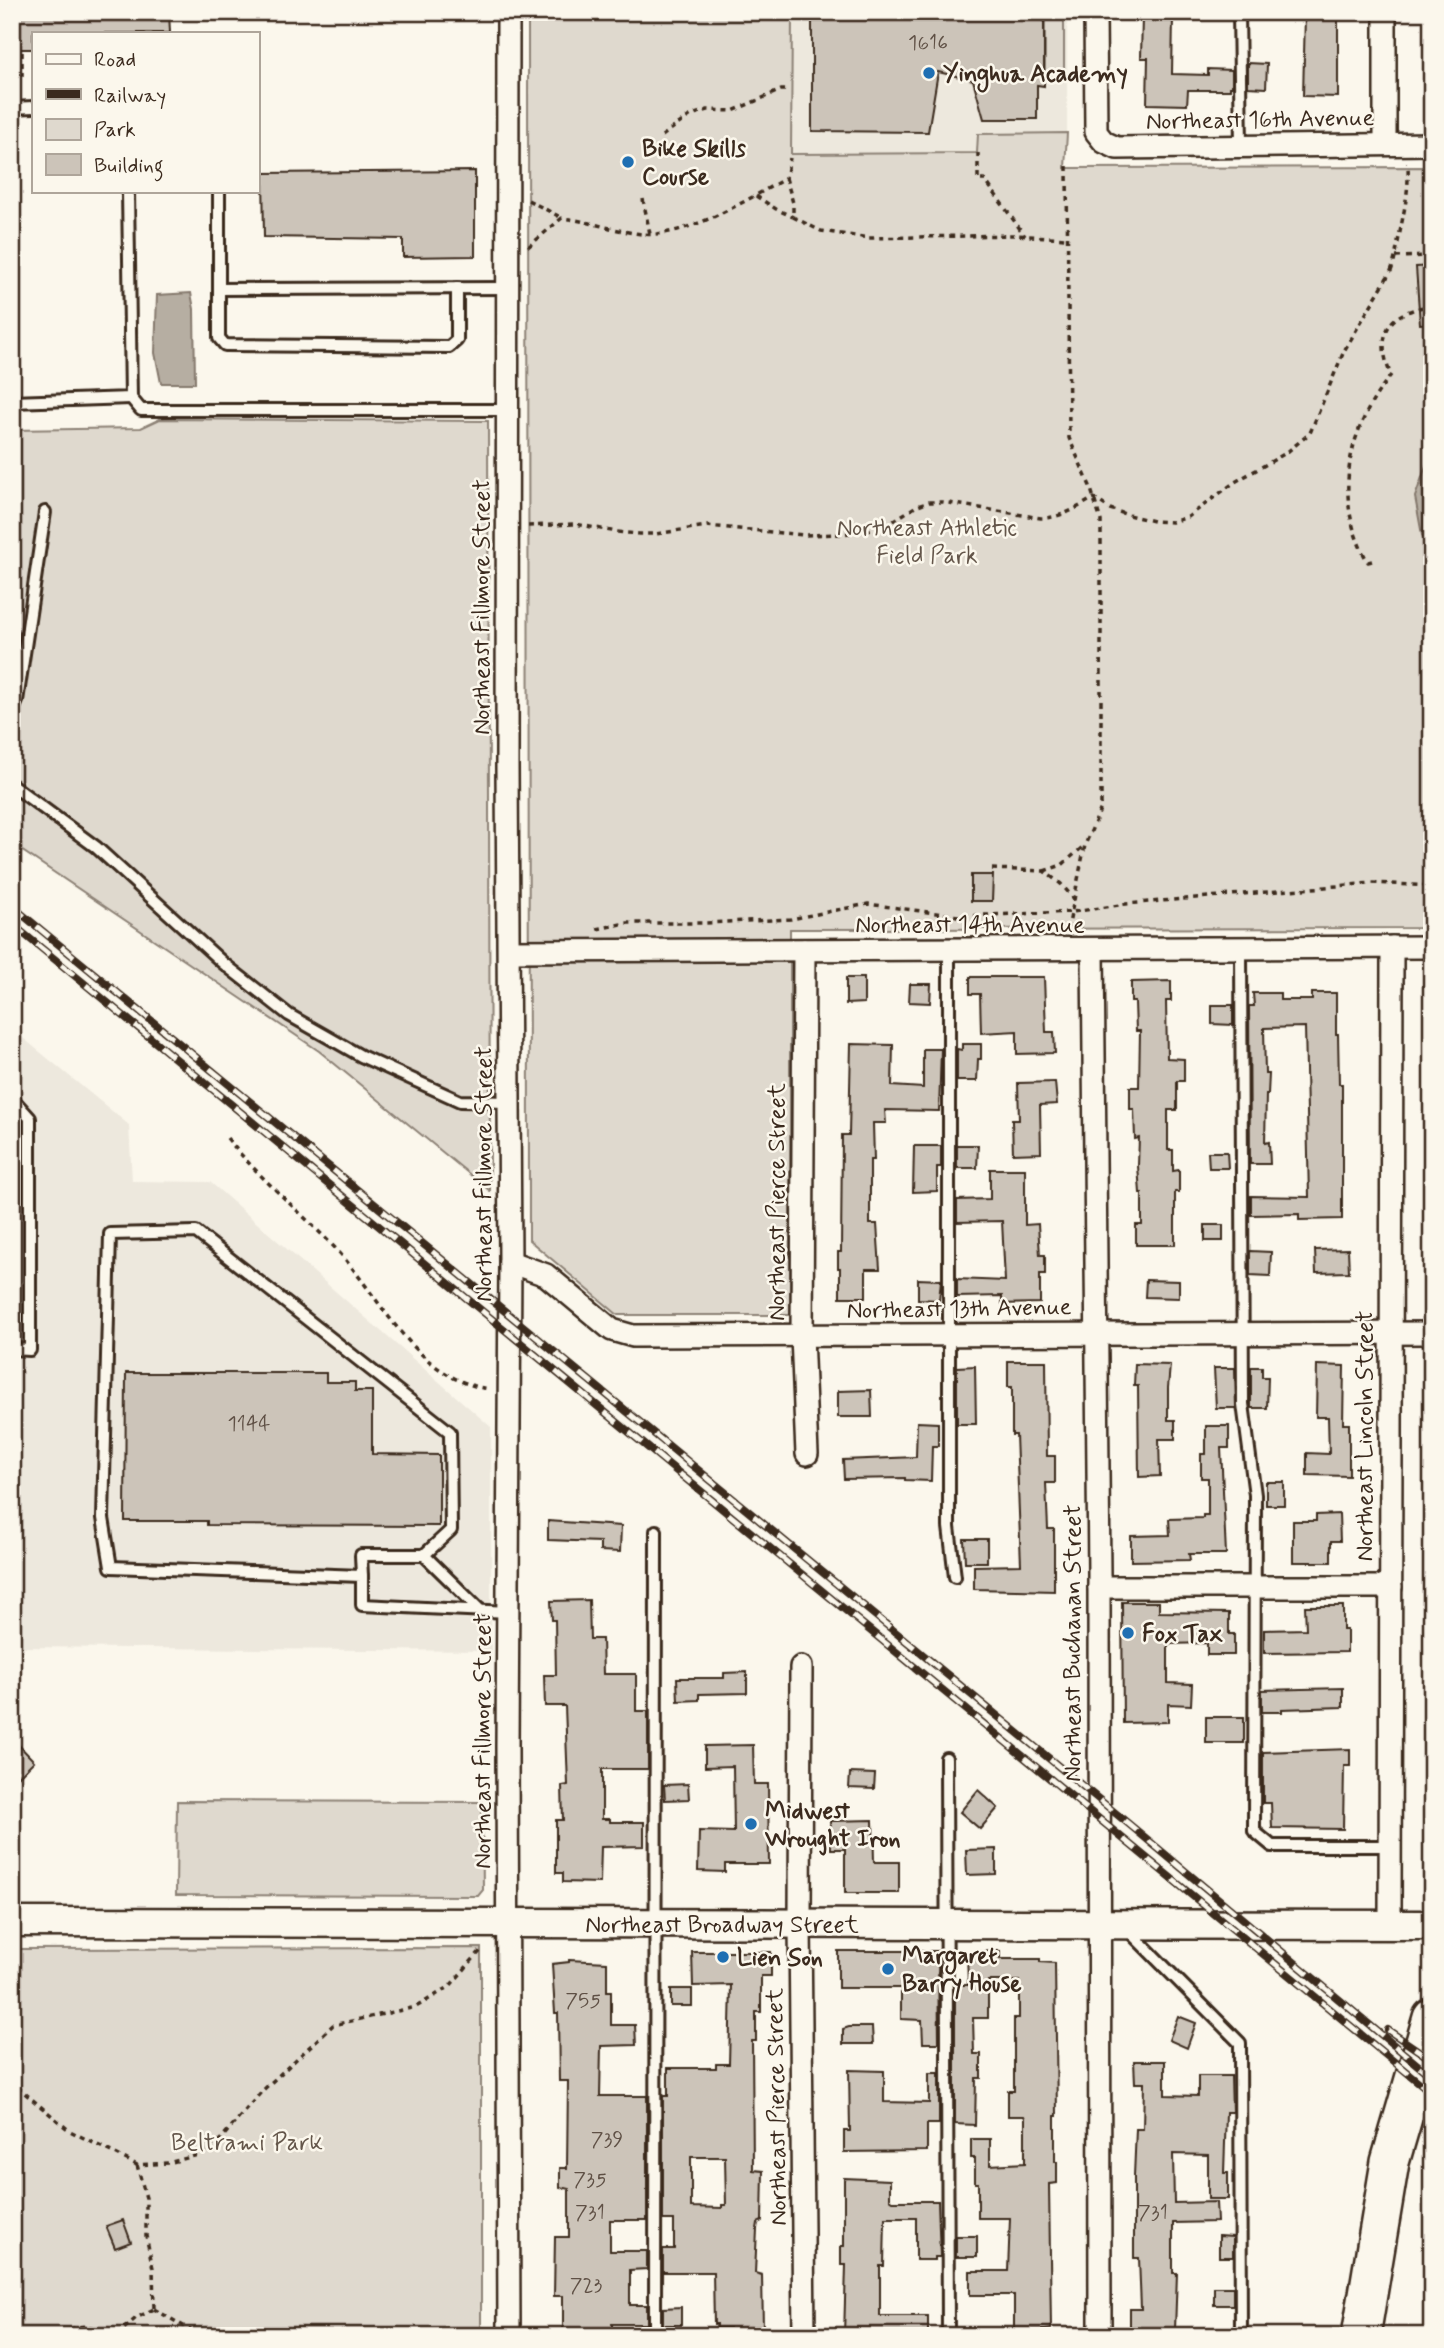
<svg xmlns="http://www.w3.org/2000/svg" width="1444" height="2348" font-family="Mynerve,sans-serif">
<rect width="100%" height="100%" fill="#fbf7ec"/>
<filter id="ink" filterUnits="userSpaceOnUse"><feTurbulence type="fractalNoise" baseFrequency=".0143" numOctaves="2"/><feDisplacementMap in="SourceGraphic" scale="14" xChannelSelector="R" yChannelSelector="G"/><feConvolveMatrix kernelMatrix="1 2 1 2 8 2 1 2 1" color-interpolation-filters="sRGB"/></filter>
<g filter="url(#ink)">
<!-- built -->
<g fill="#ede8dd">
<path d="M792 12H1067V133L978 134V153L791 154Z"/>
<path d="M12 1029 129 1125 132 1181 210 1182 491 1427V1651L12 1647Z"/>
</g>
<!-- green -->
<g fill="#dfd9ce" stroke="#8d8276" stroke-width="2">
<path d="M528 12H792L791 154 977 153 978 134 1067 133 1065 168 1432 167V928L790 929V1315H618L529 1240Z"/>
<rect x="1045" y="12" width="19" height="67"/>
<path d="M160 419 488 421 490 1191 319 1051 21 850 12 836V430L141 428Z"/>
<path d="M177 1801 482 1802 483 1890 478 1896 176 1895Z"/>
<path d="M481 1948V2336H12V1949Z"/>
</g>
<!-- water -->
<g fill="#b6aea2" stroke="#85796d" stroke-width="2">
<path d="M191 293 194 309 195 383H161L155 353 157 295Z"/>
<path d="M1432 457V552L1422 535 1415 497 1428 460Z"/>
</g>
<!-- building -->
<g fill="#ccc4b9" stroke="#3b2a1e" stroke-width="2" fill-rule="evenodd">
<path d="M12 12H169L170 33H33V49H12Z"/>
<path d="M812 12H1044V86L1037 85V119H984L973 80 938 72 928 132 812 131Z"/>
<path d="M1310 12H1338V97L1303 96 1305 15H1310Z"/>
<path d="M1142 17H1173L1172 74 1208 75V69L1232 70V87H1230V90H1188L1187 105 1147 104 1148 58H1141Z"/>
<path d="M1248 63 1267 64 1266 88 1248 87Z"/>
<path d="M475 171V256L403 257V239L264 237 263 173Z"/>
<path d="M1432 266V323L1420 324 1416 267Z"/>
<path d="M971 875H993L992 901H971Z"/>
<path d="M970 977H1044L1046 1032H1054L1055 1053 1017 1054V1031L981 1033 980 994H970Z"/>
<path d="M846 978H864V1003L846 1004Z"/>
<path d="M1171 981V1001H1166L1167 1058 1184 1059V1081H1177V1110H1168V1150H1173V1171L1179 1170V1192H1175V1245H1136V1225H1142V1193H1140L1138 1166 1139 1138 1135 1139 1134 1109H1130V1087H1139L1140 1031H1136L1135 1002H1131V982Z"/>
<path d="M910 984H931L930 1003 909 1002Z"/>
<path d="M1253 993H1280V1000H1312V993H1336V1034H1338L1339 1084H1342V1219L1299 1220V1214L1251 1215V1196L1309 1197 1305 1027 1264 1028 1265 1074H1269L1268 1094H1266L1265 1143 1269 1142 1270 1164H1250L1249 1006H1254Z"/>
<path d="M1212 1005H1233V1025L1212 1024Z"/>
<path d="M851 1044 893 1045 892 1086 923 1088V1049H941L939 1111 885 1110 886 1123H873L874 1160H870V1224H877L880 1269H866V1297H840V1268H838V1252H841L842 1135H849Z"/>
<path d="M962 1044H981V1059H978L977 1081H957V1049L962 1050Z"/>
<path d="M1055 1082 1057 1104 1040 1105 1041 1153 1013 1154 1012 1120H1019L1018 1083Z"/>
<path d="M957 1145H978L977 1168H957Z"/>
<path d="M914 1146H941V1167H937V1191L913 1192Z"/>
<path d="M1208 1152H1227L1228 1168H1209Z"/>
<path d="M990 1169H1025V1225L1038 1224 1040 1255H1045V1274H1040V1303L1002 1304V1296L957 1297V1279L1005 1281 1002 1221 957 1222V1200L990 1199Z"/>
<rect x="1205" y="1225" width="18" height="16"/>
<path d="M1348 1249 1349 1272 1316 1273 1315 1250Z"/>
<path d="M1250 1251 1271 1252 1270 1276 1250 1275Z"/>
<path d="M918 1279 941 1280 939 1300 918 1299Z"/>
<path d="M1146 1280 1179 1281V1298L1145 1297Z"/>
<path d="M1008 1361H1046L1047 1456H1055V1483H1046L1048 1529H1054V1591L974 1589V1566L1021 1565 1016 1435H1012V1387H1008Z"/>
<path d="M1135 1364 1170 1365 1168 1388V1420H1175V1439H1159L1160 1476 1139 1477 1138 1386H1134Z"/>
<path d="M1317 1365 1344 1366 1343 1424H1349V1476L1307 1475V1453L1329 1454 1328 1417H1316Z"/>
<path d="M975 1366 976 1424H957V1367Z"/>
<path d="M1251 1367H1262V1377H1268L1267 1408H1251Z"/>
<path d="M1214 1368H1235L1236 1408H1216Z"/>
<path d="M126 1373H326V1382H355V1391H372V1454L439 1455V1526L207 1525V1521H125Z"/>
<path d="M871 1390 872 1417H838V1391Z"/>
<path d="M917 1422 938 1423V1446H932L931 1481 905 1480V1478L844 1479 843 1460 916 1457Z"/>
<path d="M1206 1426H1229V1448H1221L1226 1554H1189L1190 1560 1131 1561V1536L1170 1535 1169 1519 1203 1518V1515H1208V1478H1201V1454H1206Z"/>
<rect x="1266" y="1482" width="18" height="23"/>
<path d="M1339 1514 1340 1541H1331V1562H1293V1521H1316V1515Z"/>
<path d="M548 1521 621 1526 620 1552 600 1551V1542L548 1540Z"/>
<path d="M964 1539H987V1562H965Z"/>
<path d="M589 1600 590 1639H602L603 1674H636V1711H648V1769H602V1819H610V1822H644V1846L601 1847 600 1883 563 1882V1873H556V1820H563L562 1786 568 1785 565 1706H545L544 1675H556L555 1620H552L551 1601Z"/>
<path d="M1122 1602H1159V1612L1229 1613V1634H1234V1655H1207V1643L1168 1644V1683L1192 1684 1191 1705 1168 1704V1722L1123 1723Z"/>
<path d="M1305 1606H1343V1630H1347V1652L1264 1653V1630L1306 1629Z"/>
<path d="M747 1672V1693L699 1694V1700L678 1701 677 1678H724V1673Z"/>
<path d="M1343 1688V1707L1282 1709V1712H1262V1690Z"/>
<rect x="1206" y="1717" width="38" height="26"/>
<path d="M12 1738 34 1761 12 1783Z"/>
<path d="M753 1745 754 1784H768L769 1864H725V1872L698 1871 699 1831 734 1832 733 1766 705 1767V1746Z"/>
<path d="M1350 1749V1766H1344L1343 1829 1272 1828 1271 1803H1263V1752Z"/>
<path d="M850 1773 875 1774 874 1789 849 1788Z"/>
<path d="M688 1784 689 1799 665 1800 664 1785Z"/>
<path d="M978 1790 998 1808 980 1829 960 1812Z"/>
<path d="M873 1820 874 1862H899V1893H845V1849H831L830 1821Z"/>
<path d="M996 1849V1874L967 1875 966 1850Z"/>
<path d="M838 1951H938L939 2043H923L922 2020 901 2019V1988H838Z"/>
<path d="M1000 1951V1959H1040V1962L1055 1963 1057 2116H1055V2162H1057V2183L1049 2184 1051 2329 1045 2330H1014V2295H970V2271H1008L1010 2218H978V2183H975V2158H971V2139H990V2165L1025 2163V2118L1024 2116H1008V2091H1014V2018H1019V1981H988V2018H973L974 2054H981V2078H976L975 2125 955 2124V1985H968L967 1952Z"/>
<path d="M692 1952H771V1976H761V2012H756V2041H752L753 2170 763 2171 762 2221 758 2223 757 2229 755 2273 762 2275 763 2328 729 2330V2328H717V2324H714L713 2272H663V2249H674V2220H663V2096H668V2068H716V2064H729L731 1985 693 1986ZM691 2157H725L726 2205H722V2208L691 2207Z"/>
<path d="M569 1960 607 1962V1991H611V2025H635L636 2045 601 2046 600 2096H647V2220H610V2251H647V2269L630 2270V2305H647V2324H612V2331L563 2329V2296H554L555 2237H569V2189L560 2187V2168H567L568 2081H559L558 2013H555L552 1964 569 1962Z"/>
<rect x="671" y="1989" width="21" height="17"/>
<path d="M1178 2016 1196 2023 1187 2048 1169 2040Z"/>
<path d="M849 2027H872L873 2044H843V2029Z"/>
<path d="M1134 2061H1165V2095L1198 2096V2076H1231L1232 2112H1226L1224 2173H1228V2199H1208V2155L1173 2154 1174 2203 1216 2202 1217 2222 1173 2223V2273H1177L1175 2330 1130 2331V2309H1141L1139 2258H1134V2176L1136 2129H1143L1144 2083H1135Z"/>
<path d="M849 2070 884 2071V2102L929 2103V2073H939V2124H927V2151L844 2152V2131H850Z"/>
<path d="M844 2178 890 2180V2199L893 2201H938L940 2257H935V2260H916V2218H885L884 2266H880V2316H928V2336H844L846 2265H841V2246H844Z"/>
<path d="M123 2220 131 2242 115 2248 106 2226Z"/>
<rect x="956" y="2236" width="21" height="21"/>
<path d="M1219 2236 1233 2237V2257H1219Z"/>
<rect x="1214" y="2287" width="19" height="18"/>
<path d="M681 2307V2325H663V2308Z"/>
</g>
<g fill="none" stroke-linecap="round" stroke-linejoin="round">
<!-- service casing -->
<g stroke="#3b2a1e" stroke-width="16">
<g id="service">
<path d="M1239 12 1241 145"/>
<path d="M12 108 33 107"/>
<path d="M219 191V338L225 345 449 347 457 340V288"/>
<path d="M219 289 508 288"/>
<path d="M131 398 141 410H507"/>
<path d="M12 402 131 398 128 191"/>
<path d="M12 712 17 701 45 512"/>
<path d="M12 785 96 847 223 963 289 1015 361 1056 460 1101 510 1102"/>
<path d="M1241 948 1243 1404 1255 1495 1254 1831 1272 1846H1391"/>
<path d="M949 950V1527L955 1577"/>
<path d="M12 1098 30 1118V1350L12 1349"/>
<path d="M424 1555 451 1530 450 1432 196 1232 110 1234 103 1518 111 1567 362 1576V1605L509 1612"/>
<path d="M362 1576 361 1555H424L481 1611"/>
<path d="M946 1758 948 2336"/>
<path d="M1127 1929 1240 2043 1241 2336"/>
<path d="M655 2336 656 1531"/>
</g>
</g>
<!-- minor casing -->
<g stroke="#3b2a1e" stroke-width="26">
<g id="minor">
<path d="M508 12 507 767 510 1262 507 1747 509 2336"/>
<path d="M1095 12 1096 132 1104 142 1117 148 1432 144"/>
<path d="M1385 144V12"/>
<path d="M804 950 802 1336 807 1454"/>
<path d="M1093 950 1099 1574 1100 2336"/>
<path d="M509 951 1432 947"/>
<path d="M510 1262 546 1275 612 1330 633 1336 1432 1333"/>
<path d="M1099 1587H1391"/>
<path d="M801 1667 800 1924 804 2336"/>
<path d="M1390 1925 1392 947"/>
</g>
</g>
<!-- secondary casing -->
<g stroke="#3b2a1e" stroke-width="33">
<path id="secondary" d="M12 1922 1432 1925"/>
</g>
<!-- motorway casing -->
<g stroke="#3b2a1e" stroke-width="42">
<path id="motorway" d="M1361 2336 1390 2162 1432 2018"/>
</g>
<!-- path -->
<g stroke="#3b2a1e" stroke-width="3.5" stroke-dasharray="5 5" stroke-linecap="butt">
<path d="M791 13H809"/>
<path d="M12 52H22V76"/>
<path d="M662 136 691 115 708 110 733 111 781 90H790"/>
<path d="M978 153V180H985L1025 236"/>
<path d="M1067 166 1069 438 1090 486 1101 521V808L1085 845 1068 929"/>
<path d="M786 178 793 203V217L821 231 869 238 1014 235 1066 238"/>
<path d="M756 196 776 209 793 217"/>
<path d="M643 199 650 234"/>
<path d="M528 200 562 218"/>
<path d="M528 247 562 218C589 221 615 231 641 234 684 239 749 199 786 178L790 158"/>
<path d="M1396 257 1432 256"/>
<path d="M528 526 575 524 617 532 639 534H655L707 526 804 535 842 534 882 528 915 507 929 502H943L1041 518C1062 518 1076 508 1094 498L1110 509 1128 515 1153 521 1172 522 1188 517 1235 482 1286 453 1310 433 1344 351 1391 271C1396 258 1397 246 1400 232 1405 206 1409 191 1408 163"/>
<path d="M1372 561 1368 562C1332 500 1347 429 1391 375 1380 350 1379 321 1410 311 1418 308 1424 306 1432 307"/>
<path d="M992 869 1044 871 1061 884 1075 900"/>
<path d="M1044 871 1062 865 1085 845"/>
<path d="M597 929 626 923H706L791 919 868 904 958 916 1073 912 1126 904 1372 883 1432 886"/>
<path d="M227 1138C260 1179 300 1211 336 1249 382 1298 416 1380 490 1389"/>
<path d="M12 2078 21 2090 70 2131 137 2165 168 2163 198 2155 220 2140 262 2091 333 2025 416 2007 449 1987 483 1948"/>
<path d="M137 2165 146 2198V2236L153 2268 154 2309"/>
<path d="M154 2309 201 2336"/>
<path d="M106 2334 119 2333 136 2318 154 2309"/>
<path d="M62 2336C75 2323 91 2324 106 2334"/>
</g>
<!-- service -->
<use href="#service" stroke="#fbf7ec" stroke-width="10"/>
<!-- minor -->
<use href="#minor" stroke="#fbf7ec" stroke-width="21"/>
<!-- secondary -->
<use href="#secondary" stroke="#fbf7ec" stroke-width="28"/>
<!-- motorway -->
<use href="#motorway" stroke="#fbf7ec" stroke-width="37"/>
<!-- rail casing -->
<g stroke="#3b2a1e" stroke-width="8">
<g id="rail">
<path d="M12 906 1130 1825 1432 2077"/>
<path d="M12 924 1432 2093"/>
<path d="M1388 2030 1432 2060"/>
</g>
</g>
<!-- rail -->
<use href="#rail" stroke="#fbf7ec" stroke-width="5" stroke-dasharray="16" stroke-linecap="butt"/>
</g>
</g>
<!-- markers -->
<g fill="#1f6fb2" stroke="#fbf7ec" stroke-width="2.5">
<circle cx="929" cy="73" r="7"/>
<circle cx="628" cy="162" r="7"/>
<circle cx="1128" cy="1633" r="7"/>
<circle cx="751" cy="1824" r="7"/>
<circle cx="723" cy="1957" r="7"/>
<circle cx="888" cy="1969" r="7"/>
</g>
<g text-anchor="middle" stroke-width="5" stroke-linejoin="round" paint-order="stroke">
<!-- number labels -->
<g font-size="21" fill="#5f5045">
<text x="928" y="49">1616</text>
<text x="249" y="1430">1144</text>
<text x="583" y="2007">755</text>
<text x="607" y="2146">739</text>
<text x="590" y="2186">735</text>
<text x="590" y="2219">731</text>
<text x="1153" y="2219">731</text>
<text x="586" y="2292">723</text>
</g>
<!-- poi labels -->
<g font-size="24" font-weight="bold" fill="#3b2a1e" stroke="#fbf7ec" text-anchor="start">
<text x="943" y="81">Yinghua Academy</text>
<text x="642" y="156">Bike Skills<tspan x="642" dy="28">Course</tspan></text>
<text x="1142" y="1641">Fox Tax</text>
<text x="765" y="1818">Midwest<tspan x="765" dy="28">Wrought Iron</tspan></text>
<text x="902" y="1963">Margaret<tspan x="902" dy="28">Barry House</tspan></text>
<text x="737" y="1965">Lien Son</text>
</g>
<!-- street labels -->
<g font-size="24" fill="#3b2a1e" stroke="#fbf7ec">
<text transform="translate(1260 119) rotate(-1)" y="8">Northeast 16th Avenue</text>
<text transform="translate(481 607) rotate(-90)" y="8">Northeast Fillmore Street</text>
<text x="970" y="932">Northeast 14th Avenue</text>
<text transform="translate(483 1174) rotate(-90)" y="8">Northeast Fillmore Street</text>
<text transform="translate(776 1202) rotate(-90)" y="8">Northeast Pierce Street</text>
<text transform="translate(959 1308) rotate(-1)" y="8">Northeast 13th Avenue</text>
<text transform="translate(1364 1436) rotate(-90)" y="8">Northeast Lincoln Street</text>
<text transform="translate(1072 1643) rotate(-90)" y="8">Northeast Buchanan Street</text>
<text transform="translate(482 1741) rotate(-90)" y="8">Northeast Fillmore Street</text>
<text x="722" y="1932">Northeast Broadway Street</text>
<text transform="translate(776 2107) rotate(-91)" y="8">Northeast Pierce Street</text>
</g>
<!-- park labels -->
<g font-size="24" fill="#64564a" stroke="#fbf7ec">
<text x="927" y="535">Northeast Athletic<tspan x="927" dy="28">Field Park</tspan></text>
<text x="247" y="2150">Beltrami Park</text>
</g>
</g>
<!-- margin -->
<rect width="1444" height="2348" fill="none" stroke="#fbf7ec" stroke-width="42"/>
<rect x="21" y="21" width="1402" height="2306" fill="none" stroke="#3b2a1e" stroke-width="2.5" filter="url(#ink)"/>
<!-- legend -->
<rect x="32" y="32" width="228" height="161" fill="#fbf7ec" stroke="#aea59a" stroke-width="2"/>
<rect x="46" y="54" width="35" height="10" fill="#fbf7ec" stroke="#aea59a" stroke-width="2"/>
<text x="94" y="66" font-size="21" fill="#3b2a1e">Road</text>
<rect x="46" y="89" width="35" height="10" fill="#3b2a1e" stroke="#aea59a" stroke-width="2"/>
<text x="94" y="102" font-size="21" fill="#3b2a1e">Railway</text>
<rect x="46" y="119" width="35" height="21" fill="#dfd9ce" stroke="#aea59a" stroke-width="2"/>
<text x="94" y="136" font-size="21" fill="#3b2a1e">Park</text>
<rect x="46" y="154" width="35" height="21" fill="#ccc4b9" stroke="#aea59a" stroke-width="2"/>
<text x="94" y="172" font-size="21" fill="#3b2a1e">Building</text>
</svg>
